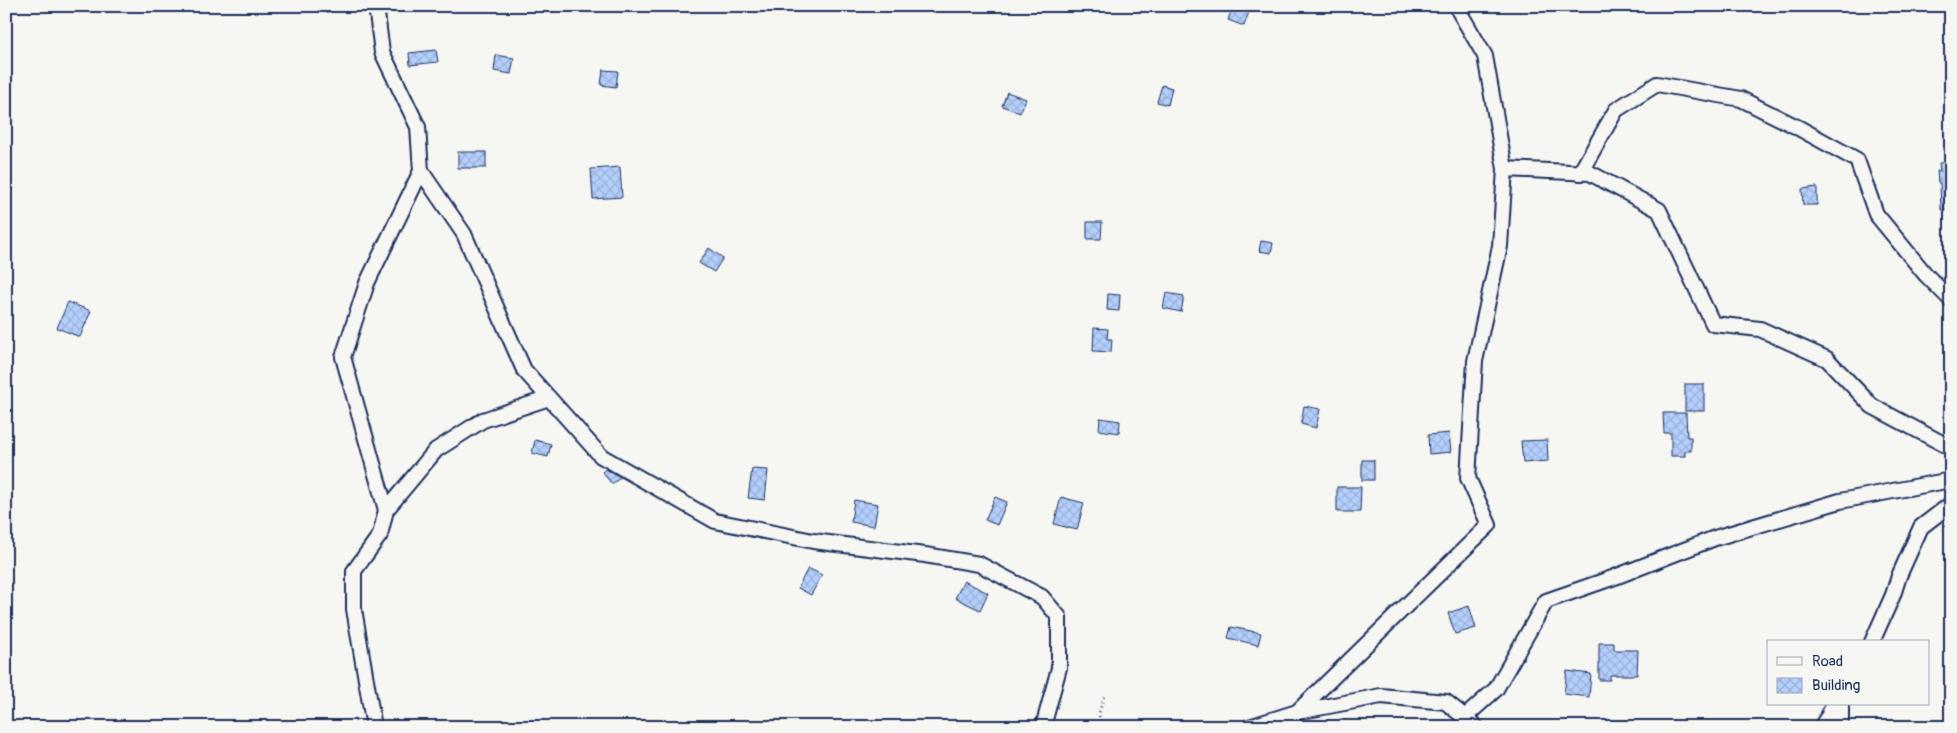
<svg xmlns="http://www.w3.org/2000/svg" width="1957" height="733" font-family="Pangolin,sans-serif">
<defs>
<pattern id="building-cross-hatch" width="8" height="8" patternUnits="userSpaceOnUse" patternTransform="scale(1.25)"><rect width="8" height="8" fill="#b4cffc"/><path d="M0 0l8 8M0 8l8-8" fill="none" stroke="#9ab2da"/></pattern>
</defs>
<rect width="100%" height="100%" fill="#f6f6f2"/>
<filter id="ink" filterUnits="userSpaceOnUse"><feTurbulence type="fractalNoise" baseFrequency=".02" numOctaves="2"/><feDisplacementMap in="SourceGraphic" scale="10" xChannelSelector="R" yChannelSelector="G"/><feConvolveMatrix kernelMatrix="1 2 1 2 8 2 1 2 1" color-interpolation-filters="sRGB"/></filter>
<g filter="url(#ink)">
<!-- building -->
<g fill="url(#building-cross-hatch)" stroke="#1b2f5e">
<path d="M1233 6H1251L1244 26 1228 20Z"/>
<path d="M436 50 438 62 410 65 409 53Z"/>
<path d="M496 55 514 58 511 74 494 71Z"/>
<path d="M603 70 618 71 616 87 601 85Z"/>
<path d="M1162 85 1172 88 1168 105 1157 102Z"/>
<path d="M1007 92 1026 99 1020 113 1002 106Z"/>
<rect x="458" y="152" width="28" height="16"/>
<path d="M1951 162V210H1941L1940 183H1938L1937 171H1940L1939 163Z"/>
<path d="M620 167 622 197 593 199 591 169Z"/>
<path d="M1817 187V205H1803L1802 189Z"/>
<path d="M1087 222H1102L1101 239H1087Z"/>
<path d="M1261 241 1273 243 1271 253 1259 251Z"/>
<path d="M709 248 723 258 714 272 699 263Z"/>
<path d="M1166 293 1184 296 1181 312 1163 308Z"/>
<path d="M1108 294 1120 295 1119 311 1107 310Z"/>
<path d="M68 302 91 311 80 337 57 328Z"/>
<path d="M1094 328 1108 329 1107 339H1112L1111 352 1093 351Z"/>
<rect x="1685" y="384" width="19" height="27"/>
<path d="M1304 406 1320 409 1316 428 1301 424Z"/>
<path d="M1663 413H1686L1687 437H1691V451H1685V456H1671V433H1664Z"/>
<path d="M1100 418 1120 421 1119 433 1099 430Z"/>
<path d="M1449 433 1451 452 1429 454 1428 435Z"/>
<path d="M535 440 551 444 548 457 532 453Z"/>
<path d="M1547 440 1548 461 1523 463 1521 441Z"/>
<rect x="1362" y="460" width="12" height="20"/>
<path d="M606 469 621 477 612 484 602 472Z"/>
<path d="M752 469 768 470 765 500 748 498Z"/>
<path d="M1337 487H1361L1360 512H1337Z"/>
<path d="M995 497 1007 502 997 525 985 520Z"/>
<path d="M1061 497 1084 503 1077 530 1054 524Z"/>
<path d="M854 500 878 504 874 526 851 522Z"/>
<path d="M808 568 822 575 811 595 798 588Z"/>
<path d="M964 581 988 593 980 610 955 598Z"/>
<path d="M1469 606 1476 628 1455 634 1448 613Z"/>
<path d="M1231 627 1261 633 1258 645 1228 638Z"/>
<path d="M1599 643H1614V650H1638L1637 675H1610V680H1599Z"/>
<path d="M1567 671 1591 674 1589 697 1564 694Z"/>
</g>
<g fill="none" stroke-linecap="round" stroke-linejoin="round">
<!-- minor casing -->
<g stroke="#1b2f5e" stroke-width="18">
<g id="minor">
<path d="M1505 169 1590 173 1659 210 1713 324 1760 329 1827 359 1872 406 1951 448"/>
<path d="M421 171 464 234 524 370 601 456 715 521 813 541 925 555 979 564 1042 597 1059 617V668L1043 727"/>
<path d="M1580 173 1616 110 1657 84 1741 99 1797 127 1857 160 1876 214 1926 275 1951 300"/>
<path d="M386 510 436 450 483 420 549 398"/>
<path d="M1872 642 1893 595 1899 576 1921 527 1951 504"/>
<path d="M1446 702 1465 717 1496 689 1546 601 1615 577 1715 538 1840 501 1951 480"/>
<path d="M1841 704V727"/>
<path d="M1297 712 1489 525 1468 478 1475 361 1500 246 1505 169 1485 56 1456 6"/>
<path d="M374 727 354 609V571L380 535 386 510 343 357 367 283 421 171 418 127 382 52 376 6"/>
<path d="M1249 727 1297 712 1381 696 1446 702 1476 727"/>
<path d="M1821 727 1829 715 1833 704"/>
</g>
</g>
<!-- path -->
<path stroke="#1b2f5e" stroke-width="2.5" stroke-dasharray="1 4" stroke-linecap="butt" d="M1100 727 1099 713 1105 693"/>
<!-- minor -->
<use href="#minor" stroke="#f6f6f2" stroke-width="14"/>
</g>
</g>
<!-- margin -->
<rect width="1957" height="733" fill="none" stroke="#f6f6f2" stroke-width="25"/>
<rect x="12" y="12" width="1932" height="708" fill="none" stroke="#1b2f5e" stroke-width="2" filter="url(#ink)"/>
<!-- legend -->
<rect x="1767" y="640" width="162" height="65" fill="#f6f6f2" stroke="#9ea6b7"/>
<rect x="1777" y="657" width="25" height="8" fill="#f6f6f2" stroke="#9ea6b7"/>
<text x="1812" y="666" font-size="15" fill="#1b2f5e">Road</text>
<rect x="1777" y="678" width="25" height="15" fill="url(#building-cross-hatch)" stroke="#9ea6b7"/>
<text x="1812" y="690" font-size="15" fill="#1b2f5e">Building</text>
</svg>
